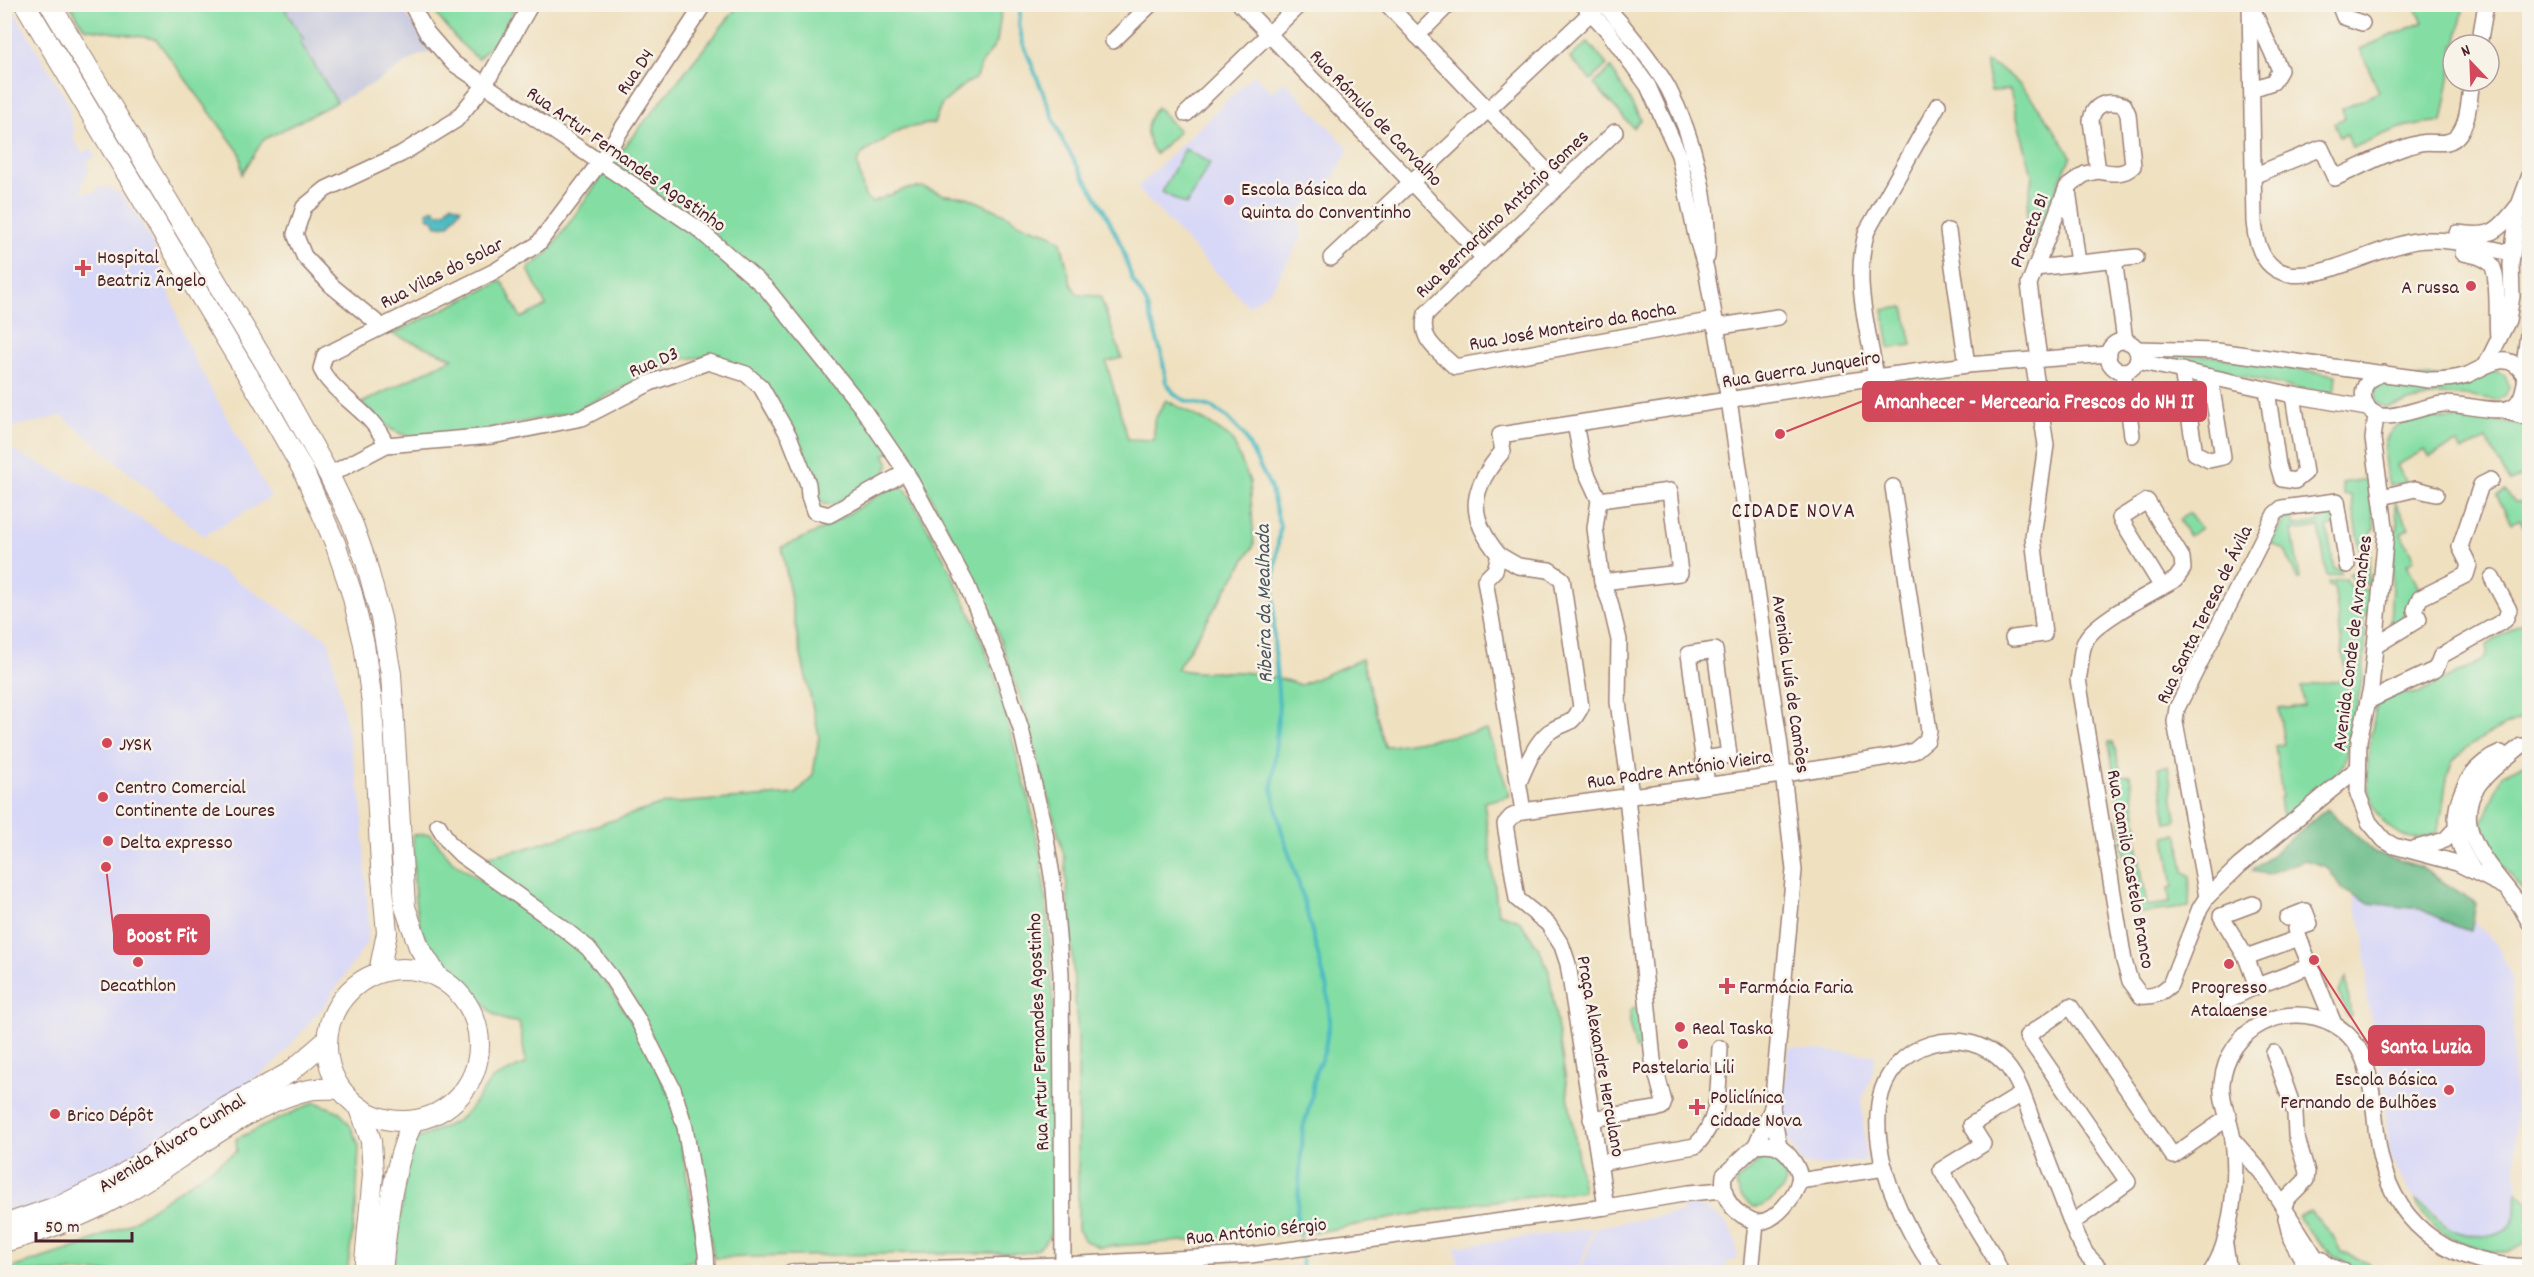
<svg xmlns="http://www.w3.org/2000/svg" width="2534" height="1277" font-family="Dekko,sans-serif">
<rect width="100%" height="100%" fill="#f7f3e8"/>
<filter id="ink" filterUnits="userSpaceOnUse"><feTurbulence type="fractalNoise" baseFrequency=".0167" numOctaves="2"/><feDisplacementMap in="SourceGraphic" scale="12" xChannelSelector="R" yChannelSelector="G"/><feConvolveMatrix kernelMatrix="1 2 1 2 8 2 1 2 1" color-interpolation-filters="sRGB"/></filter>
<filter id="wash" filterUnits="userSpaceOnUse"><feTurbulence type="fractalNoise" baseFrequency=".008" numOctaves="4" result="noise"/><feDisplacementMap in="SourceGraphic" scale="24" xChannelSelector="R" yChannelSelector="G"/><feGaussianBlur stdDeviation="1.35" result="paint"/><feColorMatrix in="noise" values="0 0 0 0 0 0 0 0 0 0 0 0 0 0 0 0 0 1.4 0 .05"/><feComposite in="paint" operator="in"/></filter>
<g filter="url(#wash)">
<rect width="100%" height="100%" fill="#efe0c0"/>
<!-- built -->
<g fill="#d7d7f8">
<path d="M4 5H10L69 104 71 123 75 131 72 136 82 153 91 148 95 157 87 161 90 168 82 184V193L98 191 97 186 109 188 119 193 134 211 152 243 185 338 194 358 271 497 204 536 62 416 5 429Z"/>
<path d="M1254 74 1272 92 1284 80 1349 149 1332 182 1298 211 1302 237 1272 289 1249 307 1137 188Z"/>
<path d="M4 446 100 493 329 640 361 799 369 927 366 944 324 1006 276 1062 195 1126 29 1213 4 1217Z"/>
<path d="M2352 893 2448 907 2476 923 2498 946 2512 979 2517 1206 2515 1216 2508 1228 2502 1232 2478 1236 2456 1232 2410 1194 2390 1156 2381 1064 2366 996 2367 972 2364 934Z"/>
<path d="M1789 1048 1875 1055 1874 1067 1862 1101 1866 1160 1824 1165H1808L1800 1162 1795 1149 1786 1137 1781 1120Z"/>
<path d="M1687 1204 1704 1208 1717 1216 1728 1226 1735 1239 1738 1258 1726 1263 1724 1272H1581L1596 1227 1680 1213Z"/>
<path d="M1593 1228 1578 1272H1452L1458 1262 1455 1247Z"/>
<path d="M1319 1265 1401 1271 1404 1268 1409 1272H1316Z"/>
</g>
<!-- industrial -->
<path fill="#bfc2dd" d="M292 4 400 5 432 52 419 55 375 83 337 102 299 42 304 39 285 9Z"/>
<!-- green -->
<g fill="#84dea4" stroke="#677e68" stroke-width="1.5">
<path d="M70 5H292L285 10 304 39 300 42 337 102 263 140 242 174 240 153 156 39 84 28Z"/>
<path d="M429 5H516L503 32 478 59 457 40Z"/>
<path d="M739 5H1002L997 42 982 63 975 79 965 84 941 105 934 123 901 129 862 154 857 163 865 197 872 202 905 189 922 187 945 195 967 197 1007 215 1020 224 1050 234 1061 242 1071 284 1078 295 1100 296 1122 358 1106 362 1128 439 1154 440V421L1166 400 1207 422 1232 439 1250 482 1254 545 1177 669C1199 675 1218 671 1240 672 1261 673 1281 678 1301 685L1362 659 1385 747 1487 730 1510 796 1484 802 1498 913 1519 920 1540 950 1549 972 1583 1191 1470 1204 1323 1231 1100 1247 1085 1241 1078 1229V1039L1065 859 1026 716 997 630 966 564 923 482 901 446 884 455 889 463 884 476 833 505 823 504 816 498 773 396 704 357 683 359 573 412 474 432 414 437 401 434 391 429 362 403 453 358 392 334 502 281 521 318 546 306 528 269 549 252 612 162Z"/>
<path d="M2415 5H2464L2456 45H2453V62L2442 122C2409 121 2382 135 2352 148L2347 134 2340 137 2334 123 2345 118 2342 109 2379 92 2360 49 2423 22Z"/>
<path d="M1588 42 1607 65 1591 80 1570 58Z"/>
<path d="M1985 63C2017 67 2055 130 2071 156L2029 250 2027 212 2032 175 2010 90 1991 91Z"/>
<path d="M1611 68 1641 120 1633 128 1594 84Z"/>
<path d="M1157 107 1179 131 1156 154C1144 138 1144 122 1157 107Z"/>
<path d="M1185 149 1210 163 1186 205 1162 192Z"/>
<path d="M1904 307 1912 345 1889 348 1883 310Z"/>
<path d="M2169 354 2211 356 2336 375 2334 393 2294 388 2169 359Z"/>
<path d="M2496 371 2505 375 2509 387 2505 396 2495 400 2472 396 2438 395 2386 408 2375 402V389L2384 381Z"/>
<path d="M2416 417 2521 423 2529 433V468L2527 474 2510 482 2486 439 2462 451 2457 443 2429 457 2424 450 2397 465 2406 483 2389 485C2381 453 2378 427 2416 417Z"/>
<path d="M2368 479 2375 529 2372 531 2368 584 2355 585 2349 574 2364 570 2351 495 2344 496 2342 483Z"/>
<path d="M894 486 901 487 907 491 943 556 974 621 994 673 1028 796 1041 857 1049 931 1053 1006V1227C1048 1243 1039 1251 1023 1253H920L714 1258 697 1166 623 985 476 859 527 848 663 804 796 794 813 775 819 736 798 641 782 547 821 530Z"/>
<path d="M2505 491 2515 502H2524L2529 513V539L2520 519 2511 523 2497 496Z"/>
<path d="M2395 502 2409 528 2401 533 2414 560 2407 564 2420 591 2413 597 2400 624 2390 623 2395 530 2398 529Z"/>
<path d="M2319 512H2330L2335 515 2337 525 2327 527 2334 569 2340 568 2341 574 2327 576 2319 527 2292 531 2300 579H2297L2285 550 2271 543 2285 518 2292 516 2294 526 2320 522Z"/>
<path d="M2189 513 2201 528 2189 536 2179 520Z"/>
<path d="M2345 579 2352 590H2369L2368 613 2363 617C2363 625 2365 632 2365 640 2366 674 2351 729 2344 764L2338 772 2285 817 2281 812 2279 798 2282 797 2275 746 2284 744 2279 709 2304 706 2301 687 2346 679 2334 586H2329V582Z"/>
<path d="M2529 618V716C2510 723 2460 745 2451 765 2442 786 2446 811 2436 833 2421 839 2411 841 2396 832 2352 805 2370 745 2377 703L2400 691 2408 694 2419 693 2483 660 2487 654V645Z"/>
<path d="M2109 742H2113L2122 776 2130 775 2138 829 2132 830V834L2123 835Z"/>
<path d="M2529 762V898L2498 860 2482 823 2503 774Z"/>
<path d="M2168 766 2176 819 2174 822 2167 823 2158 767Z"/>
<path d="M430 834 452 861 543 922 581 951 600 973 636 1028 675 1108 701 1259 641 1272H393L410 1147 413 1141 457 1121 469 1110 492 1079 526 1063 519 1022C492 1022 485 1004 470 985 459 972 443 965 433 952 409 920 415 873 413 835Z"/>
<path d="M2178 834 2184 871 2190 876 2189 907 2133 914 2122 841 2136 839 2147 906 2170 903 2168 888 2173 887 2165 836Z"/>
<path d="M2346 978 2351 1017H2347L2339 992Z"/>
<path d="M1634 1007C1647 1014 1644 1035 1645 1048L1641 1052 1636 1049 1630 1027V1012Z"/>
<path d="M315 1102 340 1112 351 1127 359 1146 356 1207 347 1272H5V1270L74 1248 127 1225 237 1151 236 1139Z"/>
<path d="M1762 1158C1770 1158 1773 1160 1778 1166 1781 1169 1785 1173 1786 1178 1787 1190 1764 1209 1753 1207L1742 1197 1736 1185 1738 1180Z"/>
<path d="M2516 1192 2529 1202V1241C2522 1246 2514 1251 2504 1252 2475 1254 2423 1229 2416 1200 2428 1210 2443 1227 2458 1232 2477 1238 2508 1239 2515 1216 2518 1209 2516 1200 2516 1192Z"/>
<path d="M2310 1211 2334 1238 2341 1252 2368 1262 2371 1268 2367 1272C2331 1259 2320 1246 2298 1216Z"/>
</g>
<!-- forest -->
<path fill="#6bbd8a" stroke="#5a6e5a" stroke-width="1.5" d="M2327 809 2374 852 2420 867 2476 903 2471 931 2457 927 2420 909 2368 903 2343 890 2327 867 2305 860 2267 874 2252 871Z"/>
<!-- water -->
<path fill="#4bbac1" stroke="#4a6c76" stroke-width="1.5" d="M451 204 461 208 449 225 436 226 433 220 428 217 427 212 435 209 436 213 445 212Z"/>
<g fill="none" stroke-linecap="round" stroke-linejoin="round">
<!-- stream -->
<g stroke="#4bbac1" stroke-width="4">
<path d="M1021 4 1019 25 1023 43 1063 142 1103 208 1122 247 1132 279 1146 302 1162 356 1166 382 1175 395 1184 400 1211 407 1226 416 1243 434 1270 486 1280 526 1274 579V641L1279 705 1272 790 1281 829 1302 894 1327 989 1330 1020 1324 1053 1315 1073 1311 1101 1303 1128 1297 1214 1300 1237"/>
<path d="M1301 1272 1302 1257"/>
</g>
</g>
</g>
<g filter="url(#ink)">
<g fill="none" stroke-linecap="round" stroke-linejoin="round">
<!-- minor-tunnel -->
<path stroke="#ceb9a2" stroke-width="15" stroke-dasharray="15 8" stroke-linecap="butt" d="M2507 252 2530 248"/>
<!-- minor casing -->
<g stroke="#9c8076" stroke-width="18">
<g id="minor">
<path d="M411 4 427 33 453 63 697 228 766 288 860 405 906 472 966 583 1001 667 1021 729 1045 833 1054 888 1061 973 1063 1265"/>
<path d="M1240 4 1484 258"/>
<path d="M1387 4 1560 185"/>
<path d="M1583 4 1607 30 1648 86 1679 155 1696 236 1706 269 1729 400 1780 746 1794 870 1772 1108 1779 1147"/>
<path d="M1604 4C1624 26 1654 63 1668 88 1694 137 1710 203 1707 257"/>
<path d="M2250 4 2254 222C2263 323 2360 249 2416 241 2446 237 2477 246 2507 252"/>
<path d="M2339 4 2344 17 2362 23"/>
<path d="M1417 36 1449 4"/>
<path d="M1113 41 1151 4"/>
<path d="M2479 45 2486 4"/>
<path d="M2252 89 2273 82 2280 70 2253 10"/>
<path d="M1186 114 1300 4"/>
<path d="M1615 132 1426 314C1418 340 1438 350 1455 367L1715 320"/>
<path d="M2253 176 2321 148 2335 178C2362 166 2391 150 2420 143 2433 140 2449 148 2459 134 2469 121 2469 97 2472 81"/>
<path d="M2068 190 2078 263"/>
<path d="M1948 231 1967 365"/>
<path d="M2457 233C2490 238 2497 233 2517 207"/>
<path d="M2463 253C2473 255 2482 256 2490 263 2500 272 2496 322 2498 337"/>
<path d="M1331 258 1600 4"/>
<path d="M2114 259 2125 341"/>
<path d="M2035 268 2136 257"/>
<path d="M381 326 332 286 304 256 295 234 304 207 326 189 401 154 456 120 484 86 531 4"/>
<path d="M1715 327 1778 317"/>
<circle cx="2123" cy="356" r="15"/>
<path d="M2136 349 2217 351 2429 380C2442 380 2455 379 2467 375 2485 368 2506 348 2523 373 2526 378 2527 389 2530 396"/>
<path d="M2039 359 2029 284 2067 187 2085 174 2098 171 2091 121C2093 103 2109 100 2124 105L2128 114 2133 166C2123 176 2111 173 2098 171"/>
<path d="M2137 361 2293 395 2367 408"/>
<path d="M2487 363 2508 320 2512 296 2511 264 2519 205 2530 175"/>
<path d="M2182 370 2195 453 2209 460 2223 457 2210 377"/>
<path d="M2123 371 2132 435"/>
<path d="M2383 373C2379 375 2374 377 2370 380 2359 389 2362 408 2376 414 2390 422 2425 405 2443 404 2462 403 2497 415 2512 407 2521 402 2523 393 2525 383"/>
<path d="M2523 373 2530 319"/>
<path d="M1876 377C1868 328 1852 280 1867 231L1938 105"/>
<path d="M2267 390 2278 465 2282 479 2295 481 2305 473 2293 395"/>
<path d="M2501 410 2530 418"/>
<path d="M2376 415 2373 439 2386 533 2371 688 2359 740 2358 794 2369 822 2384 840 2394 846 2457 863 2505 887"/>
<path d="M1575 424 1583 465 1599 500 1595 528 1602 582 1610 602 1619 640 1618 702 1631 796"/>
<path d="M386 445C374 414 343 401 325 376L321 369 325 355 495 271 538 244 600 162 704 4"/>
<path d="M329 475 386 445 492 436 582 418 650 383 708 362 746 374 761 387 789 436 808 484 809 496 814 511 829 515 906 472"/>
<path d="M2382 497 2415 489 2436 494"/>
<path d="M1599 500 1670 491 1680 573 1602 582"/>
<path d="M1499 555 1518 566 1549 570 1562 579 1581 707C1570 729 1566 720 1549 732 1535 743 1526 766 1519 782"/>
<path d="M2162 587 2120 518 2147 501 2182 558 2183 569 2176 579C2154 592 2100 618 2087 638 2079 651 2082 665 2078 679L2124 961 2130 981 2141 996C2154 997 2160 994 2170 985L2200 908 2207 897 2239 866 2358 768"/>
<path d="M2013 638 2044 634 2033 537 2046 445 2033 360"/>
<path d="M2375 646 2419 619 2415 610 2420 598 2466 575 2469 565 2460 547 2481 485 2491 480"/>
<path d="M2368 701 2436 669 2441 656 2505 620 2509 610 2492 578"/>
<path d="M2521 746C2506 758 2491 769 2479 784 2448 826 2491 867 2515 899 2521 906 2525 915 2530 923"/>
<path d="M1704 759 1729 755 1715 650 1689 654 1707 785"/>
<path d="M1523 811 1485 580 1495 570 1499 555C1466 515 1470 489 1503 451L1500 435 1876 377 1967 365 2109 354"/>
<path d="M438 825 449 843 461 855 559 925 588 948 611 977 638 1020 673 1089 685 1127 706 1253 707 1272"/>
<path d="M2413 849 2445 840 2461 823"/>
<path d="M2473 870C2469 862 2463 854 2460 845 2448 809 2465 767 2501 753"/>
<path d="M2207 897 2175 722 2177 708 2275 514 2282 508 2337 501 2347 565"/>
<path d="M2287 918 2305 911 2310 924 2296 929 2299 938"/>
<path d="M2246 957 2221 916 2253 904"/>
<path d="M2310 966 2257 986 2246 957 2299 938 2334 1024"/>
<path d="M2226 1001 2257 986"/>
<path d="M2274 1053 2295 1113 2296 1135 2307 1172 2306 1180 2288 1198 2284 1206"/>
<path d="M1591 1119 1656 1109 1662 1107 1664 1102 1653 1060 1627 796"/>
<path d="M2233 1140 2261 1172 2316 1258"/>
<path d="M1756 1145C1764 1144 1772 1143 1779 1147 1788 1152 1802 1170 1799 1181 1795 1197 1775 1222 1758 1222 1753 1222 1747 1218 1742 1215 1727 1206 1722 1191 1724 1175L1756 1145 1772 1108"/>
<path d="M1599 1163 1695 1146C1722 1120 1718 1083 1720 1048"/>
<path d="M1799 1181 1885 1168"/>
<path d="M1606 1207 1568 964 1562 946 1548 924 1517 899 1505 824 1511 817 1523 811 1762 778 1900 755 1914 751 1927 740 1929 731 1893 487"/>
<path d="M2286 1218 2291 1239 2306 1266"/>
<path d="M2072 1223 2128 1182 2027 1036 2070 1006 2173 1156 2229 1117"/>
<path d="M2225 1245 2229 1272"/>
<path d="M2309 1261 2316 1258C2324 1259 2328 1264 2326 1272"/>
<path d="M2327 1265 2344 1272"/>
<path d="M1999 1268 1993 1255 1941 1170 1983 1144 1971 1125 2022 1094"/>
<path d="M791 1272 1063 1265 1250 1255 1606 1207 1689 1193 1723 1190"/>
<path d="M1751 1272 1756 1223"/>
<path d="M1936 1272C1904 1228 1871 1161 1879 1104 1888 1042 1965 1019 2006 1065 2020 1081 2026 1104 2033 1123 2048 1161 2062 1199 2077 1237L2086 1254 2103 1272"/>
<path d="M2211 1272C2232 1241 2238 1177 2233 1140 2231 1122 2220 1102 2222 1083 2227 1028 2286 999 2333 1024 2380 1048 2370 1115 2381 1159 2399 1232 2457 1266 2530 1267"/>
</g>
</g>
<!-- major casing -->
<g stroke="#9c8076" stroke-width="22">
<g id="major">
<path d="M25 4 264 402 303 470 335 543 352 594 364 644 372 703 381 866 387 933 379 972"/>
<path d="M50 4 289 403 329 475 353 525 366 562 381 618 391 674 405 907 419 947 438 977"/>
<circle cx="403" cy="1045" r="76"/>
<path d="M360 1108 371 1141 373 1175 364 1272"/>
<path d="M4 1225 62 1205 117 1178 227 1107 289 1073 327 1040"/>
<path d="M4 1242C43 1231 79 1218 114 1199 172 1168 246 1103 309 1090 319 1088 330 1089 340 1089"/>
<path d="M382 1272C387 1221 392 1168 413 1121"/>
</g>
</g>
<!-- minor -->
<use href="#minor" stroke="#fff" stroke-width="15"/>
<!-- major -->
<use href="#major" stroke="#fff" stroke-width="20"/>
</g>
</g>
<!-- markers -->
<g fill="#d1495b" stroke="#f7f3e8" stroke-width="2">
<circle cx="1229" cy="200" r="6"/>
<path d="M80 259h6v6h6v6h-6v6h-6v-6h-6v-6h6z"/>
<circle cx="2471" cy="286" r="6"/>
<circle cx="107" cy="743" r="6"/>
<circle cx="103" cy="797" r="6"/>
<circle cx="108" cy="841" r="6"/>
<circle cx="138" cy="962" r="6"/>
<circle cx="2229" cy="964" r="6"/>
<path d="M1724 977h6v6h6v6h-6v6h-6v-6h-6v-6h6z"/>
<circle cx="1680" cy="1027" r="6"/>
<circle cx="1683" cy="1044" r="6"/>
<circle cx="2449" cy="1090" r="6"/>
<path d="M1694 1098h6v6h6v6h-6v6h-6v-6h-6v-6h6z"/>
<circle cx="55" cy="1114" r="6"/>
</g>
<g text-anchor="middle" stroke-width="5" stroke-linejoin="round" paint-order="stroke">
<!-- street labels -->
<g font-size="20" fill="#4a1f2b" stroke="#f7f3e8">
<text transform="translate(634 71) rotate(-56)" y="7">Rua D4</text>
<text transform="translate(1377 117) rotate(46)" y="7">Rua Rómulo de Carvalho</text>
<text transform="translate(627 158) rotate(35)" y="7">Rua Artur Fernandes Agostinho</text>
<text transform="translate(1501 213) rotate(-44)" y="7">Rua Bernardino António Gomes</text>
<text transform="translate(2028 230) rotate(-69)" y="7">Praceta B1</text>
<text transform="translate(441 272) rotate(-27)" y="7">Rua Vilas do Solar</text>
<text transform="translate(1572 325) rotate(-10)" y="7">Rua José Monteiro da Rocha</text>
<text transform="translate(653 361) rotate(-23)" y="7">Rua D3</text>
<text transform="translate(1801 368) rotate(-9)" y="7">Rua Guerra Junqueiro</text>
<text transform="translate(2203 614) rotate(-64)" y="7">Rua Santa Teresa de Ávila</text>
<text transform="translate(2351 643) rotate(-83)" y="7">Avenida Conde de Avranches</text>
<text transform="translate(1792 684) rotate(82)" y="7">Avenida Luís de Camões</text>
<text transform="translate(1679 768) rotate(-8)" y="7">Rua Padre António Vieira</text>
<text transform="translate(2132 869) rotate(80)" y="7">Rua Camilo Castelo Branco</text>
<text transform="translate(1037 1032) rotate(-92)" y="7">Rua Artur Fernandes Agostinho</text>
<text transform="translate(1602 1056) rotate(80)" y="7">Praça Alexandre Herculano</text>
<text transform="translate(171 1142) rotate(-32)" y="7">Avenida Álvaro Cunhal</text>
<text transform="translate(1256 1230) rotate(-6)" y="7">Rua António Sérgio</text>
</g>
<!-- poi labels -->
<g font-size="20" fill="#4a1f2b" stroke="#f7f3e8" text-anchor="start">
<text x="1241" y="195">Escola Básica da<tspan x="1241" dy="23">Quinta do Conventinho</tspan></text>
<text x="97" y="263">Hospital<tspan x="97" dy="23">Beatriz Ângelo</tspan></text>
<text x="2459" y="293" text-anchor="end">A russa</text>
<text x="119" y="750">JYSK</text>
<text x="115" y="793">Centro Comercial<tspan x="115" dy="23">Continente de Loures</tspan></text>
<text x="120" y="848">Delta expresso</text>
<text x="138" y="991" text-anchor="middle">Decathlon</text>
<text x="1739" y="993">Farmácia Faria</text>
<text x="2229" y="993" text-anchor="middle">Progresso<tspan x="2229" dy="23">Atalaense</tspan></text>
<text x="1692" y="1034">Real Taska</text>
<text x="1683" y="1073" text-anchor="middle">Pastelaria Lili</text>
<text x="2437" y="1085" text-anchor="end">Escola Básica<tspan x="2437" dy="23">Fernando de Bulhões</tspan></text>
<text x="1710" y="1103">Policlínica<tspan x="1710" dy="23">Cidade Nova</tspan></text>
<text x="67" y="1121">Brico Dépôt</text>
</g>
<!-- neighbourhood labels -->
<g font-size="21" letter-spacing="1.5" fill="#4a1f2b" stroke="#f7f3e8">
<text x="1794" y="517">CIDADE NOVA</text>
</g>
<!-- water labels -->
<g font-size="21" font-style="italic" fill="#4a5560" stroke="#f7f3e8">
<text transform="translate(1263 604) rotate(-91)" y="7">Ribeira da Mealhada</text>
</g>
</g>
<!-- callouts -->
<path fill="none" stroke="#d1495b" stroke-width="2" d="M1780 434L1863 401M106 867L114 934M2314 960L2369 1045"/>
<g fill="#d1495b" stroke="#f7f3e8" stroke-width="2">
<circle cx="1780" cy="434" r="6"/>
<circle cx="106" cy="867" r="6"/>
<circle cx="2314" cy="960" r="6"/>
</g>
<g fill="#d1495b" stroke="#d1495b" stroke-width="2">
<rect x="1863" y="382" width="343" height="39" rx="6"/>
<rect x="114" y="915" width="95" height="39" rx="6"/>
<rect x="2369" y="1026" width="115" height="39" rx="6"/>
</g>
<g font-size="21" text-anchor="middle" font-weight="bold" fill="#fff">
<text x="2034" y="408">Amanhecer - Mercearia Frescos do NH II</text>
<text x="162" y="942">Boost Fit</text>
<text x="2426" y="1053">Santa Luzia</text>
</g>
<!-- margin -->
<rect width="2534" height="1277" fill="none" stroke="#f7f3e8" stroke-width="24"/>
<!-- north arrow -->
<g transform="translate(2471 63) rotate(337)"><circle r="28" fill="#f7f3e8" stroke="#b29e9c" stroke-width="1.5"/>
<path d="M0-4.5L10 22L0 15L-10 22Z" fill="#d1495b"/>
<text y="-9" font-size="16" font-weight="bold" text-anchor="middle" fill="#4a1f2b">N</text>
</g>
<!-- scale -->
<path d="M36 1232v9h96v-9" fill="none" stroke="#4a1f2b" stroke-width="3"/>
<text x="45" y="1232" font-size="18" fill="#4a1f2b" stroke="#f7f3e8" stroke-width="4.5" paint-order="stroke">50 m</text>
</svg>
